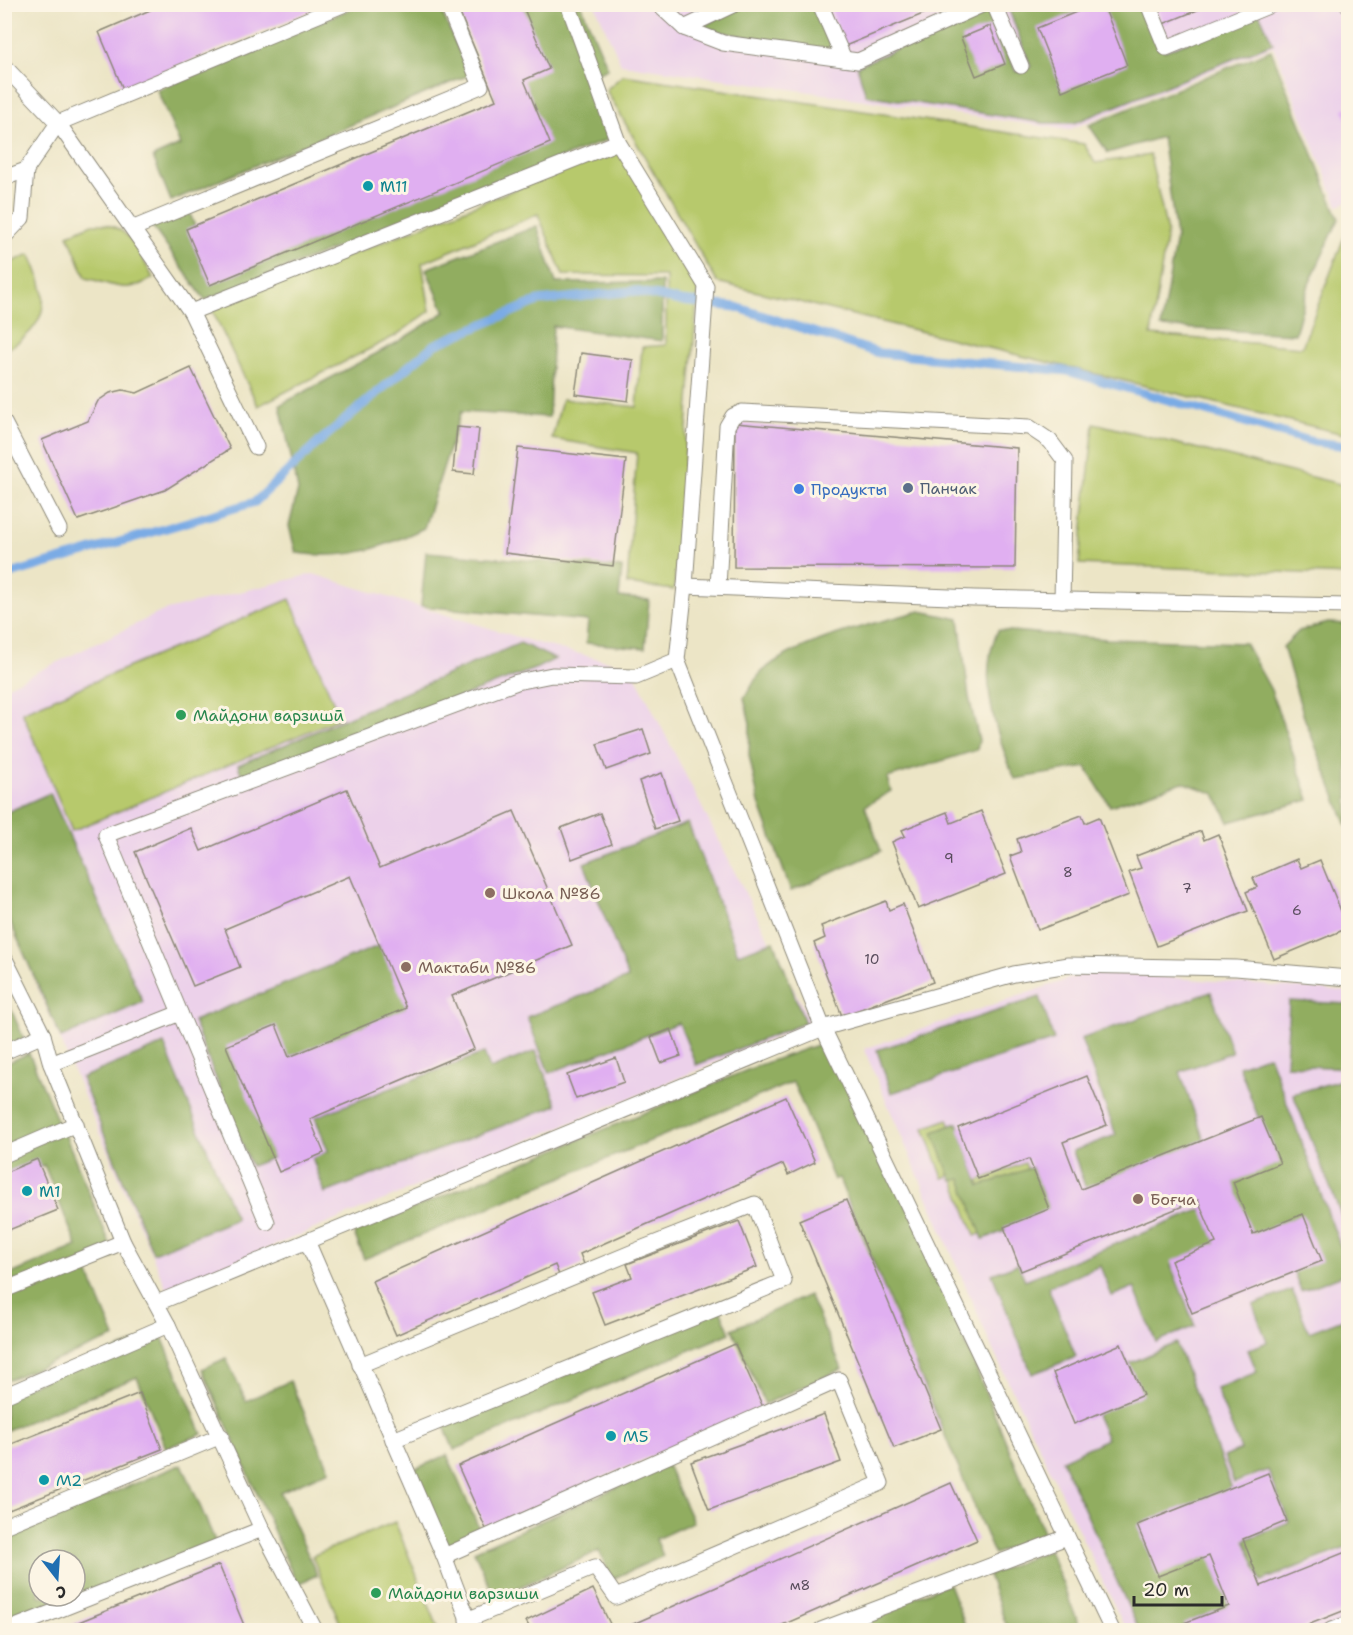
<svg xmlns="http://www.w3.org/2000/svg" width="1353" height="1635" font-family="'Shantell Sans',sans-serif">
<rect width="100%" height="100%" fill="#fcf5e5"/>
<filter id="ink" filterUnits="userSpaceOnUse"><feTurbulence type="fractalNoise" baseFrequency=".0167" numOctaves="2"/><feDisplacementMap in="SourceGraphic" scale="12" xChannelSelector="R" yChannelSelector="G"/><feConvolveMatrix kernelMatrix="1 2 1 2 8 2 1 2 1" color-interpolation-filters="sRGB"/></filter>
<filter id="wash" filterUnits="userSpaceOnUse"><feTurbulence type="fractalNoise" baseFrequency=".008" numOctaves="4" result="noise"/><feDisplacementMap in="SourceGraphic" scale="24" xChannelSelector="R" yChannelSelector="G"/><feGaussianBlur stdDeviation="1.35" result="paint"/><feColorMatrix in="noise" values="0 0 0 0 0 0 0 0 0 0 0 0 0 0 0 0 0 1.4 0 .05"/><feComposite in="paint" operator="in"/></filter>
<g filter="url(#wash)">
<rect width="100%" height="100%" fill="#ece5c6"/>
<!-- built -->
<g fill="#ecd1ea">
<path d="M595 5H1348V202L1338 206 1273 46 1068 130 621 64Z"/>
<path d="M313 574 544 645 631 667 811 1023 167 1290 5 911 4 688 163 611Z"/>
<path d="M1092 971 1348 992V1630H1126L993 1350 864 1049Z"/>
</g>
<!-- green -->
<g fill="#b7c96c" stroke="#717a4c" stroke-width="1.5">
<path d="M623 75 1084 144 1095 163 1150 155 1167 232 1151 335 1302 347 1348 227V435L717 282 606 90Z"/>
<path d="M619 148 698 289 674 590 627 584 637 453 552 439 562 399 637 407 642 347 666 345V276L563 275 538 214 422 263 430 311 395 336 258 406 212 310Z"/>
<path d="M92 224C128 220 138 251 153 278 124 295 117 285 86 278L68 235Z"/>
<path d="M30 254C52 298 49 327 5 350V265Z"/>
<path d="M1094 423 1348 486V575L1079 564Z"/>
<path d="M290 599 340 718 72 831 22 712Z"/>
<path d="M948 1119 972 1183 1025 1163 1043 1210 975 1236 952 1175 943 1178 924 1128Z"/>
<path d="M395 1522 439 1630H343L312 1556Z"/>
</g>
<!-- forest -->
<g fill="#91ad60" stroke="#5e6c46" stroke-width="1.5" fill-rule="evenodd">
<path d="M360 5H439L469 75 171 201 153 157 180 145 157 90Z"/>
<path d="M468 5H581L608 68 598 72 591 98 609 139 205 300 152 226 188 209 205 251 502 121Z"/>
<path d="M742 5H816L837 54 699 28Z"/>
<path d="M1007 5H1145L1165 51 1259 13 1273 43 1074 123H1044L866 95 857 66 991 9 1016 72 1031 67Z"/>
<path d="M1271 50 1339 219 1309 284 1295 334 1161 327 1176 237 1162 137 1108 153 1089 125Z"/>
<path d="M537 226 556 283 662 282V341L553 326 549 417 461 412 424 528C378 550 347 560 296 553L289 526 298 490 280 405 396 343 445 312 426 269Z"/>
<path d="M426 552 622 568 619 597 649 600 645 648 586 643 588 621 421 606Z"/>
<path d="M920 611 959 619 969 697 979 740 977 750 887 778 891 791 865 806 881 851 791 891 759 803 749 755 750 723 744 698C750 689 755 678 763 671 793 642 879 622 920 611Z"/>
<path d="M1328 623 1348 624V828L1304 717 1283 647 1299 631Z"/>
<path d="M998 630 1107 639 1245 643 1271 690 1309 800 1229 822 1215 794 1183 782 1110 806 1086 767 1015 779C996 734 976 677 998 630Z"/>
<path d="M520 643 555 659 537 668 243 779 238 765Z"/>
<path d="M50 793 143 1002 61 1038 5 910V813Z"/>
<path d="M688 823 738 954 774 941 805 1023 696 1065 679 1023 549 1073 527 1017 628 978 584 863Z"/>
<path d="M398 938 428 1012 258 1080 287 1152 251 1166 193 1021Z"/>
<path d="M1211 992 1232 1052 1180 1072 1206 1146 1086 1189 1073 1151 1116 1135 1081 1039Z"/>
<path d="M4 993 24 1039 4 1048Z"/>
<path d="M1040 997 1054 1040 891 1093 877 1050Z"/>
<path d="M1289 1001 1348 1004V1068L1286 1065Z"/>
<path d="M828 1041 915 1221 1044 1534 994 1554 839 1179 834 1180 793 1082 364 1259 354 1233 757 1066Z"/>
<path d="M164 1044 236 1219 153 1253 81 1078Z"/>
<path d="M536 1051 557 1105 325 1193 312 1157 328 1151 315 1117 484 1053 490 1069Z"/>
<path d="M29 1053 58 1122 5 1146V1064Z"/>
<path d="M1269 1055 1348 1267V1273L1301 1291 1290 1262 1256 1275 1220 1177 1273 1157 1239 1066Z"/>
<path d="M1348 1078V1175L1345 1177 1348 1185V1232L1293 1094Z"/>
<path d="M957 1123 980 1186 1033 1167 1052 1214 983 1239 961 1179 952 1181 933 1132Z"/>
<path d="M64 1132 115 1256 86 1268 115 1337 5 1381 4 1277 77 1246 44 1165 5 1181V1157Z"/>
<path d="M1203 1209 1218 1247 1171 1266 1195 1326 1156 1342 1134 1287 1112 1296 1100 1266 1048 1287 1076 1357 1032 1374 992 1274 1018 1264 1025 1280Z"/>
<path d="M1292 1290 1309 1332 1348 1317V1547L1261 1581 1245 1540 1289 1522 1268 1470 1234 1483 1224 1457 1241 1450 1216 1389 1257 1372 1248 1350 1267 1342 1253 1305Z"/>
<path d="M809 1295 842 1369 765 1404 732 1329Z"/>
<path d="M720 1309 730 1333 454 1450 444 1426Z"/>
<path d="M160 1332 202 1434 166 1448 137 1377 5 1431V1396Z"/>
<path d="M1176 1343 1244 1520 1216 1532 1258 1619 1229 1630H1139L1062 1460 1107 1439 1082 1384Z"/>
<path d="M226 1358 246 1401 290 1381 330 1470 280 1492 317 1575 297 1584 202 1369Z"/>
<path d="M447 1455 481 1533 447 1548 413 1470Z"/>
<path d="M182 1464 219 1550 5 1630V1538ZM39 1560H75V1596H39Z"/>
<path d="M667 1465 693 1522 656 1539 663 1556 612 1579 599 1551 495 1598 474 1551Z"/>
<path d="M1049 1550 1081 1630H1008L988 1575Z"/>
<path d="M949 1584 967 1630H827Z"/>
</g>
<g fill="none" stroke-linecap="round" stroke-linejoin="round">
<!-- stream -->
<path stroke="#7aabe5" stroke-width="9" d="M4 576 255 502 321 440 434 345 538 301 634 291 681 301 736 307 879 353 1067 371 1314 442 1348 446"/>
</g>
<g id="blocks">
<!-- building -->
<g fill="#e0aff1">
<path d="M164 4H326L123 89 99 32Z"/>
<path d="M456 4H522L549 69 524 80 550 143 210 285 186 229 496 100Z"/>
<path d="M829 4H945V5L845 46Z"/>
<path d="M1096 4H1103L1127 65 1062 91 1037 28Z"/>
<path d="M1156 4H1210V5L1163 24Z"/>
<path d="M990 26 1005 64 976 76 961 38Z"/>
<path d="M1348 107V121L1343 109Z"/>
<path d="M581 353 633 360 628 401 575 394Z"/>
<path d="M191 368 230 449 165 490 78 520 42 440 88 421 98 401 110 393 123 390 137 393Z"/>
<path d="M735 423 1017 448 1015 568 734 567Z"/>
<path d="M457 427 479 429 474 474 453 472Z"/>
<path d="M518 448 626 460 613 566 505 553Z"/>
<path d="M643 729 651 754 606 770 597 744Z"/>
<path d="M662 773 678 821 655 829 639 781Z"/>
<path d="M347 789 380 868 514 811 572 945 452 996 474 1049 310 1119 324 1153 279 1172 226 1046 276 1025 289 1057 406 1008 350 876 225 929 240 967 193 986 135 852 191 828 201 851Z"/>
<path d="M981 811 1006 874 918 909 892 842 905 836 902 830 947 812 951 823Z"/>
<path d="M600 813 612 844 572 859 561 828Z"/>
<path d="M1082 815 1085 823 1099 817 1129 895 1038 930 1010 856 1021 852 1017 839Z"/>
<path d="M1201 831 1204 840 1218 834 1248 911 1157 946 1129 872 1141 868 1136 856Z"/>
<path d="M1297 859 1301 868 1320 860 1348 928 1274 959 1246 892 1257 887 1253 878Z"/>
<path d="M886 901 889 910 903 904 933 982 842 1016 814 943 825 938 821 926Z"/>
<path d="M671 1029 681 1056 661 1063 651 1037Z"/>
<path d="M616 1058 624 1082 576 1099 567 1075Z"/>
<path d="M1087 1076 1107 1125 1063 1142 1081 1189 1261 1117 1280 1163 1233 1182 1253 1234 1303 1214 1322 1261 1192 1313 1171 1261 1216 1243 1198 1200 1021 1271 1004 1227 1049 1209 1029 1159 978 1179 958 1128Z"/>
<path d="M786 1097 815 1162 788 1175 783 1164 580 1254 584 1264 559 1275 555 1265 396 1335 372 1281Z"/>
<path d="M37 1159 58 1210 4 1232V1173Z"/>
<path d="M846 1200 941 1429 894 1448 799 1220Z"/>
<path d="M739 1221 757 1267 605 1325 592 1292 632 1277 627 1264Z"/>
<path d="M735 1344 763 1407 486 1529 458 1466Z"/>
<path d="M1121 1344 1143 1395 1074 1424 1053 1373Z"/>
<path d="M140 1393 162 1449 4 1512V1447Z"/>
<path d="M824 1414 841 1462 709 1510 691 1462Z"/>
<path d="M1268 1473 1287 1521 1243 1539 1261 1586 1348 1551V1609L1295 1630H1187L1184 1623 1229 1606 1209 1556 1158 1576 1137 1525Z"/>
<path d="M951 1483 977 1540 771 1630 622 1629Z"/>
<path d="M219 1565 246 1630H59Z"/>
<path d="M593 1589 613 1630H531L526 1621Z"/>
</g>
</g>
</g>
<g filter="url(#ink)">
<use href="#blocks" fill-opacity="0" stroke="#8c8878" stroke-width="1.5"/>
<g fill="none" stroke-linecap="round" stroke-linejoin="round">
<!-- lane casing -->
<g stroke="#8c8878" stroke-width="17">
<g id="lane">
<path d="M568 4 618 142 706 286 685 586 677 660 823 1028 1112 1630"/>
<path d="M658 4 684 28 723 43 858 61 984 4"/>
<path d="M820 4 844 59"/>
<path d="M994 4 1021 66"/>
<path d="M1148 4 1166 48 1273 4"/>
<path d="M1348 4V5"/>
<path d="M684 28 735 4"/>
<path d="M4 66 58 123 191 312 618 142"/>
<path d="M4 178 26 170 58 123 345 4"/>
<path d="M134 228 481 86 447 4"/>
<path d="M4 237 22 218 26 170"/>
<path d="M191 312 256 447"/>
<path d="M4 423 59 529"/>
<path d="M685 586 974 598 1348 606"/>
<path d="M718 587 727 426 733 416 742 412 1029 427 1050 441 1065 461 1062 600"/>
<path d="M4 957 43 1035 51 1064 123 1242 168 1325 262 1529 315 1630"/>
<path d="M4 1052 43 1035"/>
<path d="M51 1064 180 1013"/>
<path d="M4 1155 76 1124"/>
<path d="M267 1222 106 835 517 682 552 675 636 677 677 660"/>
<path d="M307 1241 444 1556 472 1630"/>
<path d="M4 1290 123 1242"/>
<path d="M157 1303 823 1028 1014 974 1068 965 1236 968 1348 978"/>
<path d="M360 1365 638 1250 755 1204 784 1281 393 1440"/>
<path d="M4 1396 168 1325"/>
<path d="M4 1526 221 1436"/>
<path d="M444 1556 839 1380 881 1483 616 1597 595 1567 467 1620"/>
<path d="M8 1630 262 1529"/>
<path d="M821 1630 1067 1537"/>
<path d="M1331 1630 1348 1624"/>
</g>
</g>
<!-- lane -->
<use href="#lane" stroke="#fff" stroke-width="15"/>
</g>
</g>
<!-- markers -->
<g fill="#0f9aa8" stroke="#fcf5e5" stroke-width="2">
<circle cx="368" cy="186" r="6"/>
<circle cx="27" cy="1191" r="6"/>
<circle cx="611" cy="1436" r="6"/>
<circle cx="44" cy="1480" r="6"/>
</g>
<circle fill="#5c6f8a" stroke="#fcf5e5" stroke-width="2" cx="908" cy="488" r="6"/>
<circle fill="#3f7fe0" stroke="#fcf5e5" stroke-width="2" cx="799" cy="489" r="6"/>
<g fill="#2e9e5b" stroke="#fcf5e5" stroke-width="2">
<circle cx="181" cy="715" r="6"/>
<circle cx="376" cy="1593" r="6"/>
</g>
<g fill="#8d6e63" stroke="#fcf5e5" stroke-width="2">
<circle cx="490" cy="893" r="6"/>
<circle cx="406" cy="967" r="6"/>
<circle cx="1138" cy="1199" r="6"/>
</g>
<g text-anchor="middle" stroke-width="6" stroke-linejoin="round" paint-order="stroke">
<!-- number labels -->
<g font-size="14" fill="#584c5c">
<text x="949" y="863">9</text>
<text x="1068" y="877">8</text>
<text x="1187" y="893">7</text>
<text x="1297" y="915">6</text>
<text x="872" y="964">10</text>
<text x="800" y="1590">м8</text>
</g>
<!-- culture labels -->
<g font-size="16" fill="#0d838f" stroke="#fcf5e5" text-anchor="start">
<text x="380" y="192">M11</text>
<text x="39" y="1197">M1</text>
<text x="623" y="1442">М5</text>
<text x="56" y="1486">М2</text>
</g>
<!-- service labels -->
<g font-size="16" fill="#4e5e75" stroke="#fcf5e5" text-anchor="start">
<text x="920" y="494">Панчак</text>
</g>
<!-- shop labels -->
<g font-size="16" fill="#366cbe" stroke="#fcf5e5" text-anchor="start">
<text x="811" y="495">Продукты</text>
</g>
<!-- leisure labels -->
<g font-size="16" fill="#27864d" stroke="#fcf5e5" text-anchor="start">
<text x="193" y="721">Майдони варзишӣ</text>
<text x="388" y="1599">Майдони варзиши</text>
</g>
<!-- education labels -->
<g font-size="16" fill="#785e54" stroke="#fcf5e5" text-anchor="start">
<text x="502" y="899">Школа №86</text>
<text x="418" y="973">Мактаби №86</text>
<text x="1150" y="1205">Боғча</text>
</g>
</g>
<!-- margin -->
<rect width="1353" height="1635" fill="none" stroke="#fcf5e5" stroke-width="24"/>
<!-- north arrow -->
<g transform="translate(57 1578) rotate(163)"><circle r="28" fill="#fcf5e5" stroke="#a8a49b" stroke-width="1.5"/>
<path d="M0-4.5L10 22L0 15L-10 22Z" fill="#1f6fb2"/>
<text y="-9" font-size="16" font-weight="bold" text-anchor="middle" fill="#2b2b2b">С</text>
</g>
<!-- scale -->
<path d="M1134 1596v9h88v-9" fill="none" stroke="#2b2b2b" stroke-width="3"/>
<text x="1143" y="1596" font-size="18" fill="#2b2b2b" stroke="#fcf5e5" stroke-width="4.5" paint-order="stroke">20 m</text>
</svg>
